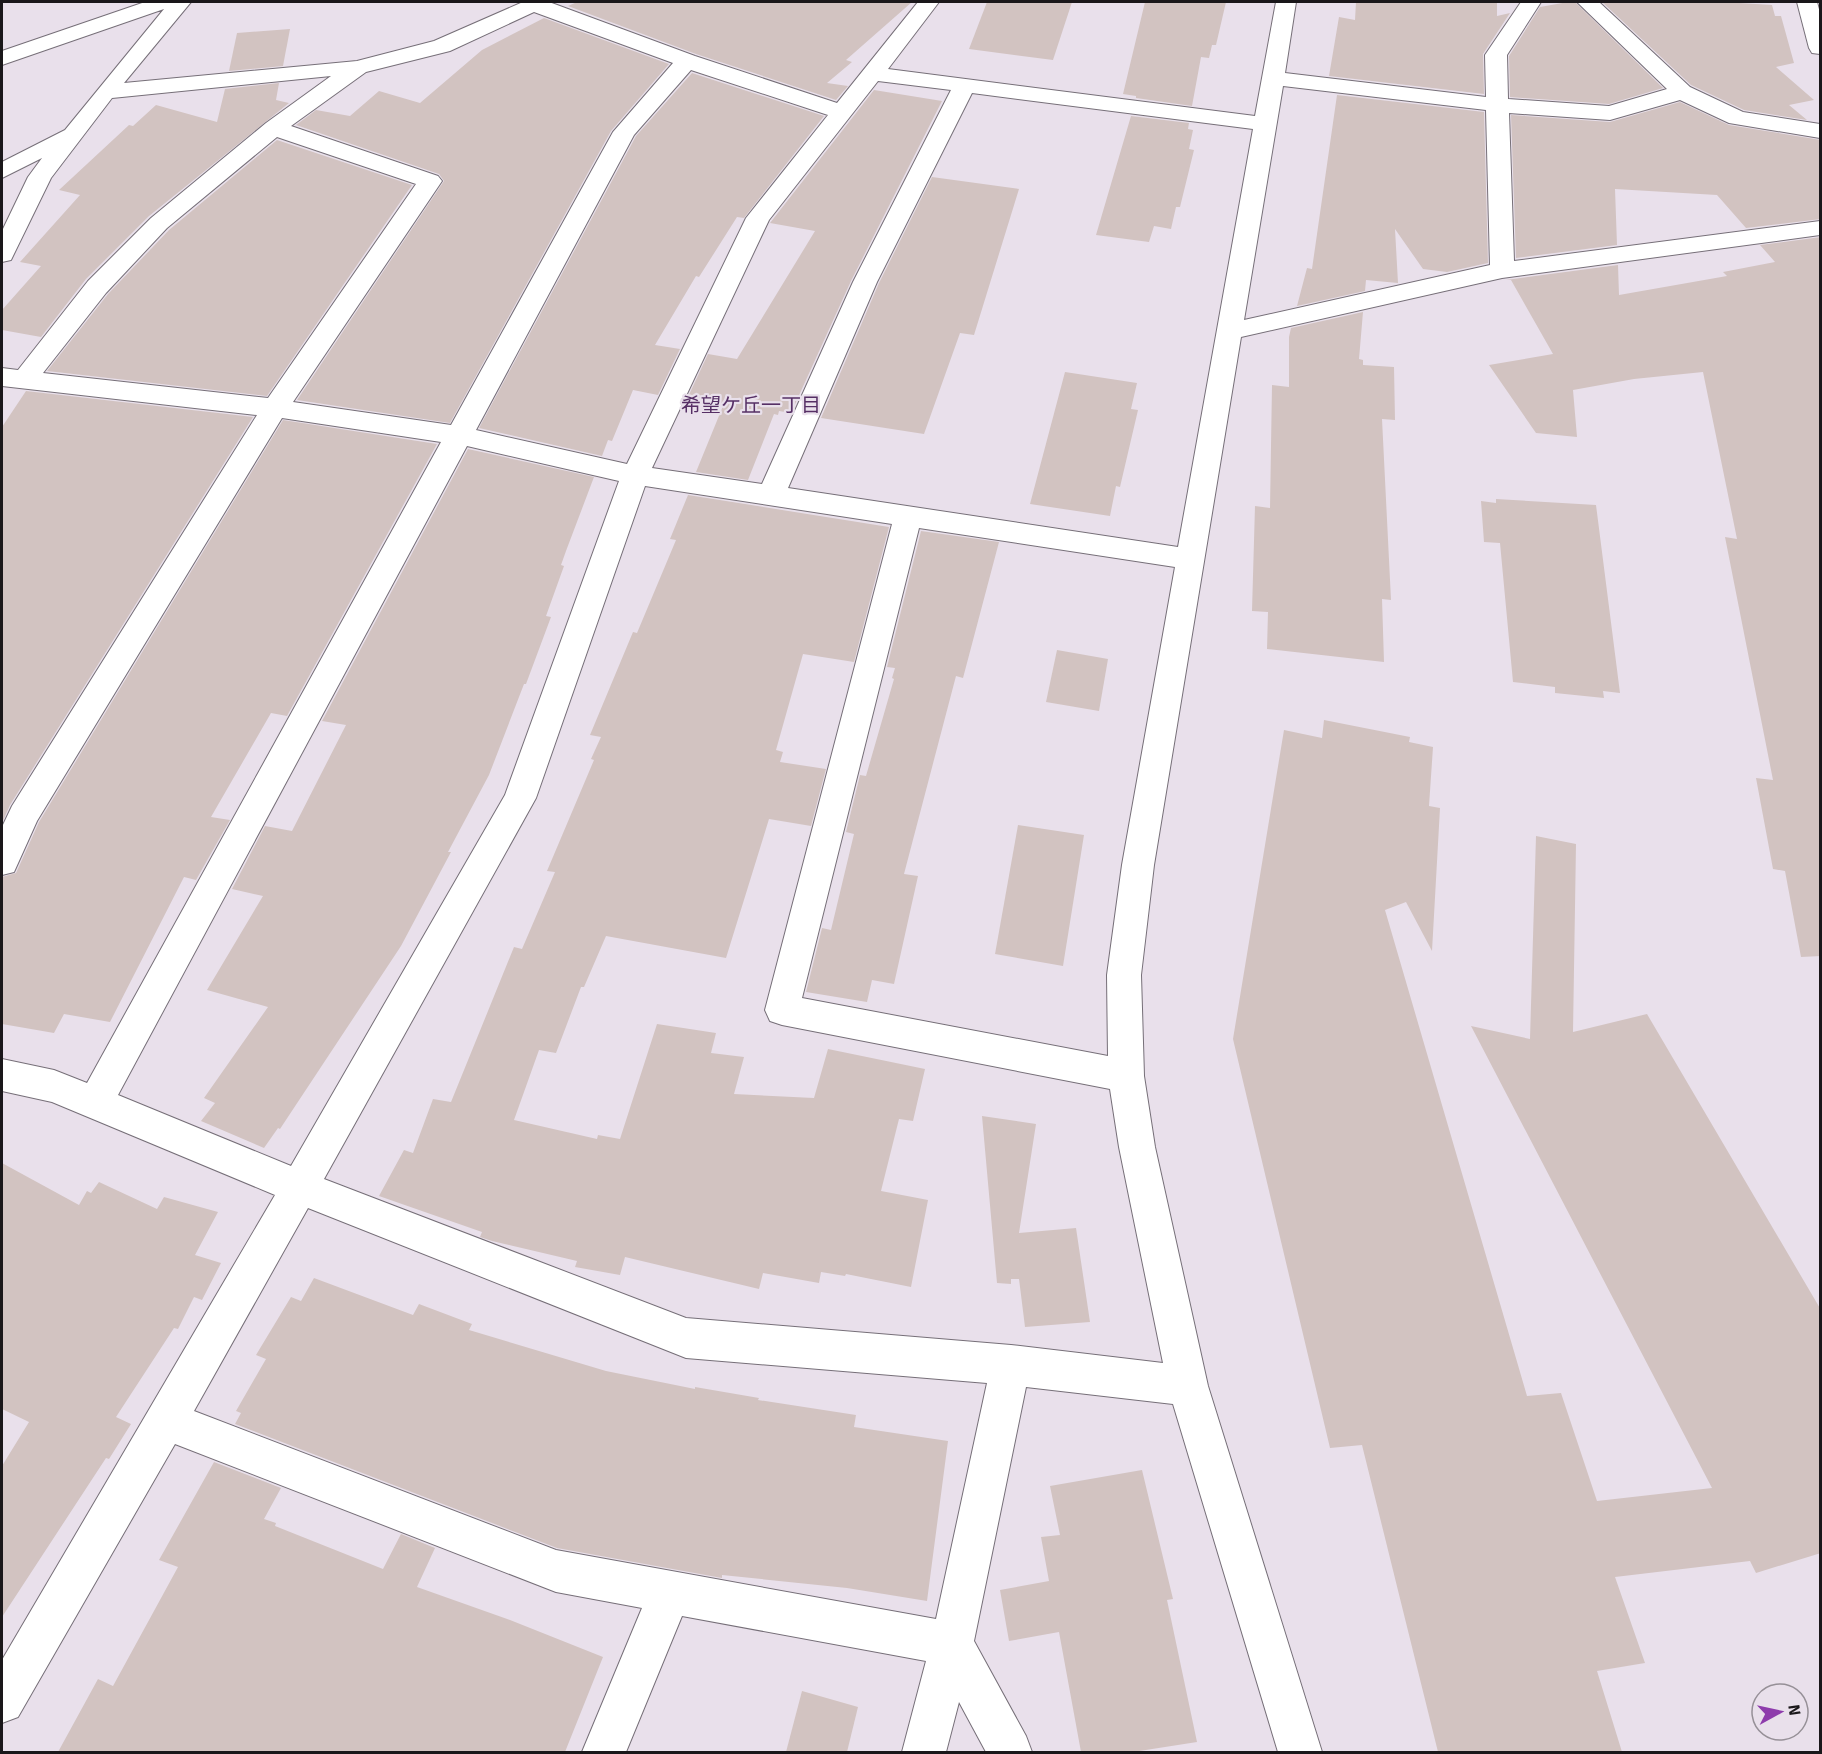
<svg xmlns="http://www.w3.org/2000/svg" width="1822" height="1754" font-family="Signika,'Noto Sans JP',sans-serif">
<rect width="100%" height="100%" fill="#e9e0eb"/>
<!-- building -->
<g fill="#d2c3c1">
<path d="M577 2H912L846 60 852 62 827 83 848 86 836 100 696 54 568 6Z"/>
<path d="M987 2H1072L1053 60 969 49Z"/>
<path d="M1145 2H1226L1216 45H1212L1209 58 1201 57 1192 106 1136 98V96L1123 94Z"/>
<path d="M1356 2H1497V16L1510 13 1483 54 1484 94 1329 76 1339 17 1355 20Z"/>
<path d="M1568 2H1575L1663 88 1609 104 1510 97 1509 56 1540 7Z"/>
<path d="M1602 2H1723L1772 5 1775 16H1781L1794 63 1776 67 1814 100 1789 105 1807 120 1744 110 1691 85Z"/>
<path d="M544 18 669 64 611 131 450 423 297 400 444 181 439 174 296 125 316 110 350 116 379 91 420 103 482 50Z"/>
<path d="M290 29 283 66 229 71 237 33Z"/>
<path d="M692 73 824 116 744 218 737 217 699 277 696 276 655 345 680 349 658 395 633 390 612 441 608 440 602 456 479 428 636 136Z"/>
<path d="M279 83 276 100 289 103 149 216 86 279 41 337 2 330V310L41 266 20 262 80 195 59 190 129 125 133 126 156 105 217 122 225 89Z"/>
<path d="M874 90 942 101 851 281 791 413 779 411 778 415 774 414 748 480 696 472 723 406 687 399 708 354 737 359 815 231 770 223Z"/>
<path d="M1337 95 1484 112 1488 263 1447 272 1423 269 1395 229 1398 283 1366 280 1365 291 1297 306 1307 268 1312 269Z"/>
<path d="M1680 102 1729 125 1821 140V219L1746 228 1717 195 1615 189 1617 245 1516 258 1511 115 1610 122Z"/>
<path d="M1131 116 1189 123 1188 129 1193 130 1189 149 1194 150 1180 207H1176L1171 229 1154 226 1149 242 1096 235Z"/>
<path d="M277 140 412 185 267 396 47 371 108 294 169 230Z"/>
<path d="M932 177 1019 189 974 335 960 333 924 434 821 418 879 283Z"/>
<path d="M1821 237V956L1801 957 1785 871 1773 869 1756 778 1773 780 1725 537 1737 539 1703 372 1634 379 1573 390 1577 437 1536 433 1489 365 1553 354 1511 280H1506L1618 265 1619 295 1727 276 1723 272 1775 262 1760 245Z"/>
<path d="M1363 312 1359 359 1363 360V365L1394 367 1395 420 1382 419 1391 600 1382 599 1384 662 1267 649 1268 612 1252 611 1255 506 1270 508 1272 385 1289 387V337L1291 328Z"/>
<path d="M1065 372 1137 383 1131 409 1138 410 1120 487 1116 486 1110 516 1030 504Z"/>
<path d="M26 391 253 417 10 805 2 823V427Z"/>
<path d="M283 420 437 444 287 716 271 713 211 817 230 820 196 880 184 877 110 1022 64 1014 54 1033 2 1024V877L16 873 39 822Z"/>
<path d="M468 449 594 477 566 551 561 565 564 566 546 616 551 617 526 684H524L489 775 448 852H451L401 946 280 1129 278 1128 264 1148 201 1121 215 1103 204 1098 268 1007 207 990 263 896 232 889 265 826 292 831 346 725 322 721Z"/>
<path d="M688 495 889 527 854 662 803 654 776 750 783 752 780 762 826 769 811 826 769 819 726 958 606 936 584 987H581L556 1053 539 1050 514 1120 597 1139 598 1135 620 1139 657 1024 716 1033 711 1053 744 1057 734 1094 814 1098 828 1049 925 1069 913 1121 899 1119 881 1191 928 1200 911 1287 846 1274 845 1276 821 1272 819 1283 763 1273 759 1289 625 1257 620 1275 575 1267 577 1261 492 1241 480 1237 482 1232 379 1196 404 1150 413 1153 433 1099 451 1102 514 947 522 949 555 872 547 871 594 760 591 759 601 737 590 735 633 632 637 633 676 540 670 539Z"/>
<path d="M1496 499 1596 505 1620 693 1603 691 1604 698 1555 693V687L1513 682 1500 543 1484 542 1481 501 1496 503Z"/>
<path d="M921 531 999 542 963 678 956 676 904 874 918 876 894 984 872 980 867 1002 806 992 822 928 831 930 854 834 846 832 860 775 866 776 894 679 892 678 895 668 887 667Z"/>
<path d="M1057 650 1108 659 1099 711 1046 702Z"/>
<path d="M1324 720 1410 737 1409 742 1433 747 1429 806 1440 808 1432 951 1406 902 1385 910 1527 1396 1561 1393 1597 1501 1712 1488 1471 1026 1530 1039 1536 836 1576 844 1573 1032 1647 1014 1821 1310V1553L1756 1573 1750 1561 1615 1577 1645 1663 1597 1671 1622 1752H1438L1362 1445 1330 1448 1233 1039 1284 730 1322 738Z"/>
<path d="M1018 825 1084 835 1063 966 995 954Z"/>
<path d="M982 1116 1036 1124 1019 1233 1076 1228 1090 1322 1025 1327 1019 1279H1011V1284L997 1283Z"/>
<path d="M2 1163 79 1205 87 1191 91 1193 99 1182 157 1209 164 1197 218 1212 195 1255 221 1263 202 1300 194 1297 178 1329 174 1328 116 1417 131 1424 109 1459 106 1458 2 1617V1466L29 1422 2 1409Z"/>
<path d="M314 1278 413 1315 419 1304 472 1324 469 1330 606 1371 695 1389V1387L759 1398 758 1400 856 1415 854 1427 948 1441 927 1601 847 1588 722 1575V1578L557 1548 235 1424 241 1413 236 1411 266 1359 256 1355 291 1297 301 1301Z"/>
<path d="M214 1462 281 1488 264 1519 276 1523 275 1526 383 1569 401 1534 435 1548 417 1587 510 1620 603 1657 565 1752H58L98 1679 113 1686 178 1567 159 1560Z"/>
<path d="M1142 1470 1173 1599 1167 1600 1197 1742 1133 1752H1081L1059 1632 1009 1641 1000 1590 1049 1581 1041 1537 1060 1535 1050 1486Z"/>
<path d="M802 1691 858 1707 847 1752H786Z"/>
</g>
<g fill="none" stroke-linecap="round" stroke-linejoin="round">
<!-- minor casing -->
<g stroke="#766f78" stroke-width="2">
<g id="minor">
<path d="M145 2H191L124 83 357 61 434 41 523 2H549L695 56 837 103 918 2H939L888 69 1255 116 1276 2H1296L1285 73 1486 97 1485 55 1521 2H1541L1507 55 1508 99 1609 106 1667 89 1577 2H1599L1690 87 1743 112 1820 124V138L1729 123 1680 100 1610 120 1509 113 1514 261 1820 221V235L1502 278 1241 337 1154 865 1141 975 1144 1076 1155 1147 1208 1386 1322 1752H1278L1173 1404 1026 1387 974 1641 1026 1736 1032 1752H986L959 1702 946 1752H902L926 1661 682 1616 626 1752H582L642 1608 556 1592 175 1444 18 1717 2 1723V1660L275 1195 52 1102 2 1091V1059L54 1070 87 1083 441 442 282 418 37 821 14 872 2 875V827L12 806 257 415 2 386V368L18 370 88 281 151 218 266 123 331 76 112 98 51 178 11 260 2 262V231L28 177 42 158 2 178V162L65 130 164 9 2 65V51ZM534 12 673 63 613 132 451 425 293 402 442 181 438 176 291 126 366 72 450 51ZM691 70 828 115 746 218 627 464 476 430 634 135ZM878 81 951 90 853 282 762 484 652 468 769 220ZM1283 86 1486 110 1490 265 1244 320ZM972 93 1253 129 1178 547 788 488 877 282ZM277 137 416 184 268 398 43 373 106 293 167 228ZM467 446 619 481 505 795 291 1166 118 1095ZM645 486 892 524 765 1010 770 1021 782 1025 1110 1089 1119 1147 1163 1363 1011 1345 686 1318 324 1179 536 798ZM919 528 1175 567 1122 865 1107 975 1108 1056 802 998ZM308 1208 686 1358 987 1383 936 1619 556 1550 194 1411Z"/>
<path d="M1797 2H1817L1820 13V54L1812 53 1809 48Z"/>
</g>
</g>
<!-- minor -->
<use href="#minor" fill="#fff" fill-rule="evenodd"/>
</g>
<g text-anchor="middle" stroke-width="4.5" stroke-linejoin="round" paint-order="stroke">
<!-- neighbourhood labels -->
<g font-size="20" fill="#562f65" stroke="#e9e0eb">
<text x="751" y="412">希望ケ丘一丁目</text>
</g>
</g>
<!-- border -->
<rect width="1822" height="1754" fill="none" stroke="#1a171a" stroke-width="6"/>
<!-- north arrow -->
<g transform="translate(1780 1712) rotate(82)"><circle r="28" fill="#e9e0eb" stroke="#969097" stroke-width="1.5"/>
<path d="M0-4.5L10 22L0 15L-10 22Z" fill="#8e3cac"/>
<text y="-9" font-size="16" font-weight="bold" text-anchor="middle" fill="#1a171a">N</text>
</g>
</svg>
